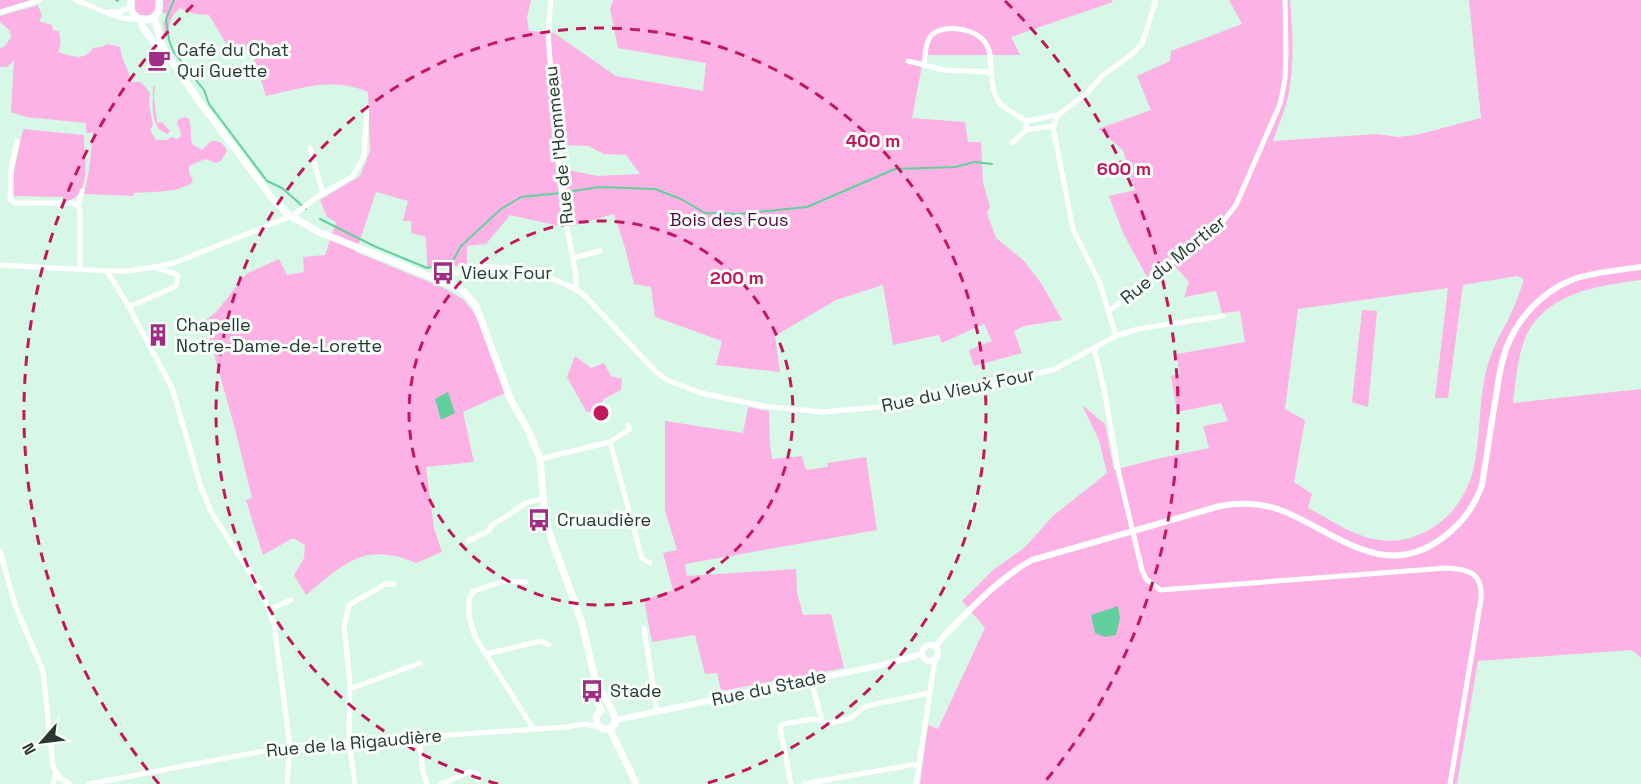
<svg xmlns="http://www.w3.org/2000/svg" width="1641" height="784" font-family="'Space Grotesk',sans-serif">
<rect width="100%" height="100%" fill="#d7f8e6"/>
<!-- green -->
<g fill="#fcb2e5" fill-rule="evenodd">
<path d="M0 0H32L0 10Z"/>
<path d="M135 0H155V10L150 15H140L135 10Z"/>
<path d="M163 0H531L527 17 529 31 554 33 616 76 703 91 706 63 618 48 610 9 613 0H1112L1113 2 1011 37 1020 55H924L912 118 965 122 968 142H981L983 182 990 207 987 213 996 238 1024 261 1041 283 1062 320 1024 326 1014 331 1022 353 974 366 969 350 992 341 984 324 942 343 939 335 893 345 883 285 836 300 775 336 780 372 716 365 722 341 655 317 651 287 634 284 625 248 614 214 572 226 564 169 597 176 640 174 626 155 604 154 588 146 554 145 560 206 564 227 510 215 486 244 467 246V264L445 268 427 267 426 237 411 233V221H403L408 201 376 192 356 252 444 288 464 300 480 321 505 393 463 412 474 462 426 467 434 528 442 552 416 563C364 541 344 564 306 595L294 575 304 558 305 545 293 538 263 555 246 500 252 498 236 433 205 321 217 311 246 274 279 259 287 275 304 272 303 257 325 255 336 222 327 217 320 200 360 176 370 151 368 92C333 77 302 88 266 96L254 59 245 49 230 50 209 15 195 14 180 8C171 16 169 22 169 33L165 36 163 22 166 21V14L162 12Z"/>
<path d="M1229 0H1290C1293 34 1295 72 1286 105 1282 117 1277 129 1273 141L1377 134 1398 137 1416 135 1481 118 1469 0H1641V280C1595 286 1538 294 1522 347 1517 365 1515 385 1513 403L1641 389V658L1632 650 1478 661 1457 784H920L928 725 938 729 985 628 962 601 993 570 1024 548 1054 515 1107 473 1099 440 1082 405 1105 424 1114 470 1156 459 1209 448 1203 426 1228 421 1221 403 1177 412 1171 376 1179 374 1177 354 1245 342 1240 311 1222 313 1216 291 1184 297 1189 282 1168 258 1147 277 1123 233 1109 196 1135 190 1123 150 1098 129 1151 110 1137 76 1170 61 1171 51 1242 24ZM1517 276 1524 279C1521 288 1518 297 1515 305 1505 328 1491 347 1486 372 1478 404 1481 439 1473 471 1462 514 1423 546 1378 540 1353 536 1330 519 1308 508L1312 494 1294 482 1305 420 1285 409 1298 309 1448 288 1435 398H1448L1463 285Z"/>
<path d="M38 5 42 16 39 21 52 25 53 30 60 32 59 33C61 39 61 47 58 52 71 56 84 62 93 48L101 47 108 44 120 47C121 59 129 69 131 82H141L150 93 149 105 153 124 150 130 156 140H168L171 137 177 139 181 136 180 129 177 124 178 120 185 117 189 119C192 127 190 136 192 144L202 150 211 141C220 141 223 143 227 151L221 161 216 163 205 159 189 166V172L193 182C177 194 153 191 134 193L133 196 84 194 89 170 93 133H86V123L26 117 11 112 14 60 7 67H0V49L5 46 11 37 10 31 0 22V16Z"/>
<path d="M155 86 154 97 157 123 162 122 170 131 168 134C149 129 153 103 153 87Z"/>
<path d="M23 129 84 135C84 156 94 199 63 202V197L14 196V172Z"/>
<path d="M1362 310 1377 311 1368 407 1352 402Z"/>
<path d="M575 356 591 368 604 363 611 376 622 379 621 390 604 399 594 414 586 411 567 377Z"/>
<path d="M748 407 769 411 770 445 772 459 802 456 806 470 828 467 827 463 866 457 877 530 685 564 687 576 796 569 797 592 803 615 831 614 844 668 721 691 717 673 705 674 695 635 652 642 644 600 673 590 663 553 677 550 665 510V421L743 433Z"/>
</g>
<!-- water -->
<g fill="#63cf9e">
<path d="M448 392 455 413 441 420 435 399Z"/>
<path d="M1118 606 1120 618 1116 635 1105 637 1095 633 1091 615Z"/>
</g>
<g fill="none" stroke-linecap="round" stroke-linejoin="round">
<!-- stream -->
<g stroke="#63cf9e" stroke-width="2">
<path d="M116 0 118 1"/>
<path d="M174 0 166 19 169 40 173 51 204 90 209 104 267 181 282 188 306 209"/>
<path d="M566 192 600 187 655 189 681 199 705 213 738 214 807 207 895 169 955 167 975 162 992 164"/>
<path d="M320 219 374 246 427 268 451 264 461 246 501 209 521 197 561 193"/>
</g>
<!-- minor -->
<g stroke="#fff" stroke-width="5">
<path d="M75 0C93 5 122 24 139 18"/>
<path d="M551 0 548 33 551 72 563 206 576 276V289"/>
<path d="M0 12 40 0"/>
<path d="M110 12H120L131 6"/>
<path d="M908 61 944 70 991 72C994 105 999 104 1026 121L1058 115"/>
<path d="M924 65C925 58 925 48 928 41 935 22 972 27 983 40 991 48 991 61 991 72"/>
<path d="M1026 130 1053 126"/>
<path d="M17 141 11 169 10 199 15 203H72L78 206"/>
<path d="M1012 143 1026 130V121"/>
<path d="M310 148 323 194"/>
<path d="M573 258 600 251"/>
<path d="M0 265 107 271H128L154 267 173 273 178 276 176 286 129 307"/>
<path d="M154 267 174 263 294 215 314 199 353 176 364 156 367 106"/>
<path d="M80 269V212L78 206 82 191"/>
<path d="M107 271 129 307 172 388 202 490 212 513 263 593 274 625 290 746 287 784"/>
<path d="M445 282C469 250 557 274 584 295L656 372 667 380 701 393 763 406 822 412 869 408 917 402 1055 369 1116 336 1138 329 1223 316"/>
<path d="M1109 311 1210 233 1225 219 1236 205 1280 104 1285 79 1286 53 1285 0"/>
<path d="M1116 336 1099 281 1073 229 1053 127 1058 115 1087 93 1102 76 1132 54 1142 44 1156 0"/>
<path d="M1094 348 1104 389 1119 474 1142 570 1146 579 1160 590 1446 568C1469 569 1483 573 1481 599L1450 784"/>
<path d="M610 442 630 429 628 425"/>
<path d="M540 459 610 442 642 558 650 563"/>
<path d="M468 541 489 531 491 526 526 503 544 498"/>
<path d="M0 551 15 605 43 671 53 767 61 779 70 784"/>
<path d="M526 582 504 581 474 591 469 598V616L475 637 533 728"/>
<path d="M270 609 291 600"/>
<path d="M644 628 657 711"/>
<path d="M486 654 541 641 549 645"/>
<path d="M811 680 822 721"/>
<path d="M350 689 420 663"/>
<path d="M419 736 423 772 427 784"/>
<path d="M53 784 56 773"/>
<path d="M89 784 290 746 566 727 585 724 598 727"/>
<path d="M355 784 349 741 350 685 344 626 349 605 385 584H394"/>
<path d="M441 784 469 772 478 774V780"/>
<path d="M791 784 780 728 783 724 813 719 828 723 849 719 866 706 929 693"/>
<path d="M804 784 911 765H919"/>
<path d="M916 784 935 659"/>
</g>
<!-- tertiary -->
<g stroke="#fff" stroke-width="6">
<circle cx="930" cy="653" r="8"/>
<path d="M936 647 941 639C969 611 996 580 1032 560L1220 506C1242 502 1262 503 1283 511 1335 532 1383 581 1441 539 1461 525 1474 508 1482 485 1486 460 1490 434 1494 408 1497 393 1498 378 1502 363 1510 326 1538 293 1574 279 1595 272 1619 270 1641 267"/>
<path d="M616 720 882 665 922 654"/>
</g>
<!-- secondary -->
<g stroke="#fff" stroke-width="7">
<path d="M131 0C127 27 164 26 159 0"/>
<path d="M154 17 163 48 201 104 272 198 290 216 319 232 456 287 464 292 476 306 510 398 528 430 540 459 545 518 549 532 581 620 595 679 597 702 601 710"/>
<path d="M141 19 142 26 163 55"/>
<path d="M598 685C603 696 617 714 615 724L610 729"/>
<path d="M601 710 596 716 597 725 603 729H610"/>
<path d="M610 729 636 784"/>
</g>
</g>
<!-- distance rings -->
<g fill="none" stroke="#c2185b" stroke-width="3" stroke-dasharray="10 8">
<circle cx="601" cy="413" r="192"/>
<path d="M498 784A385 385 0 1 1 704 784"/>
<path d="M159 784A577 577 0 0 1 197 1M1005 1A577 577 0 0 1 1043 784"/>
</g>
<!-- icons -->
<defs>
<g id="cafe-bare" transform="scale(1.8)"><path d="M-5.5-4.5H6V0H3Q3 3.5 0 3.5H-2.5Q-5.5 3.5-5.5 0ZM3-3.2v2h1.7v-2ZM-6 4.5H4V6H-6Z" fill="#a02c86" stroke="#f7fefa" stroke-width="2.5" paint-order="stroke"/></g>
<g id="bus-bare" transform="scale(1.8)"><path d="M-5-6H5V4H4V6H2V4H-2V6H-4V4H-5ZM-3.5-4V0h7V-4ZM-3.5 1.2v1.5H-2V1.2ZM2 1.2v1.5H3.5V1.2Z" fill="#a02c86" stroke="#f7fefa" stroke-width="2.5" paint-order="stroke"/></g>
<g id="building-bare" transform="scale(1.8)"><path d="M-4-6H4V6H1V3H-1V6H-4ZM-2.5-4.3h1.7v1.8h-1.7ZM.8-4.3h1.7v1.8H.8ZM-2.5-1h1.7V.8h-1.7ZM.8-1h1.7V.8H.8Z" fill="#a02c86" stroke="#f7fefa" stroke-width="2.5" paint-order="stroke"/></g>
</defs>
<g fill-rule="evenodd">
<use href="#cafe-bare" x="159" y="60"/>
<use href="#bus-bare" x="443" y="273"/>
<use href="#building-bare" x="158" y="335"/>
<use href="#bus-bare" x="539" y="520"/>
<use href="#bus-bare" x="592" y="691"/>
</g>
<g text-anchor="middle" stroke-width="6" stroke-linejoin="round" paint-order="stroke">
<!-- poi labels -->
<g font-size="18" fill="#2a3730" stroke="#f7fefa" text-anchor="start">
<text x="177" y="56">Café du Chat<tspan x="177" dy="21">Qui Guette</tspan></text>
<text x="461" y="279">Vieux Four</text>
<text x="176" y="331">Chapelle<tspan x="176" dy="21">Notre-Dame-de-Lorette</tspan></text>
<text x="557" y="526">Cruaudière</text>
<text x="610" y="697">Stade</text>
</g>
<!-- street labels -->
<g font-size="18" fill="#2a3730" stroke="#f7fefa">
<text transform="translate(559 145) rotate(-96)" y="6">Rue de l'Hommeau</text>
<text transform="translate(1173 260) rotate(-39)" y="6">Rue du Mortier</text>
<text transform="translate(958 390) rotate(-12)" y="6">Rue du Vieux Four</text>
<text transform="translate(769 688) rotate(-12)" y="6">Rue du Stade</text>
<text transform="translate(354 743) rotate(-5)" y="6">Rue de la Rigaudière</text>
</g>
<!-- park labels -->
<g font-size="18" fill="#510642" stroke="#f7fefa">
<text x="729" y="226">Bois des Fous</text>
</g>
</g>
<circle cx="601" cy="413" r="9" fill="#c2185b" stroke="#f7fefa" stroke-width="3"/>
<g font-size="18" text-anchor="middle" font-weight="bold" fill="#c2185b" stroke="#f7fefa" stroke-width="6" stroke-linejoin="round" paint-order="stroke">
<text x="873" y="147">400 m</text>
<text x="1124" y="175">600 m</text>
<text x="737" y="284">200 m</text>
</g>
<!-- north arrow -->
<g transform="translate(42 742) rotate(242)" stroke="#f7fefa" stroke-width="4.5" paint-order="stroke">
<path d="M0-4.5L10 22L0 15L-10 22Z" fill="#2a3730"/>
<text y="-9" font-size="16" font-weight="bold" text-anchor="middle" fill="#2a3730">N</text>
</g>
</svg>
